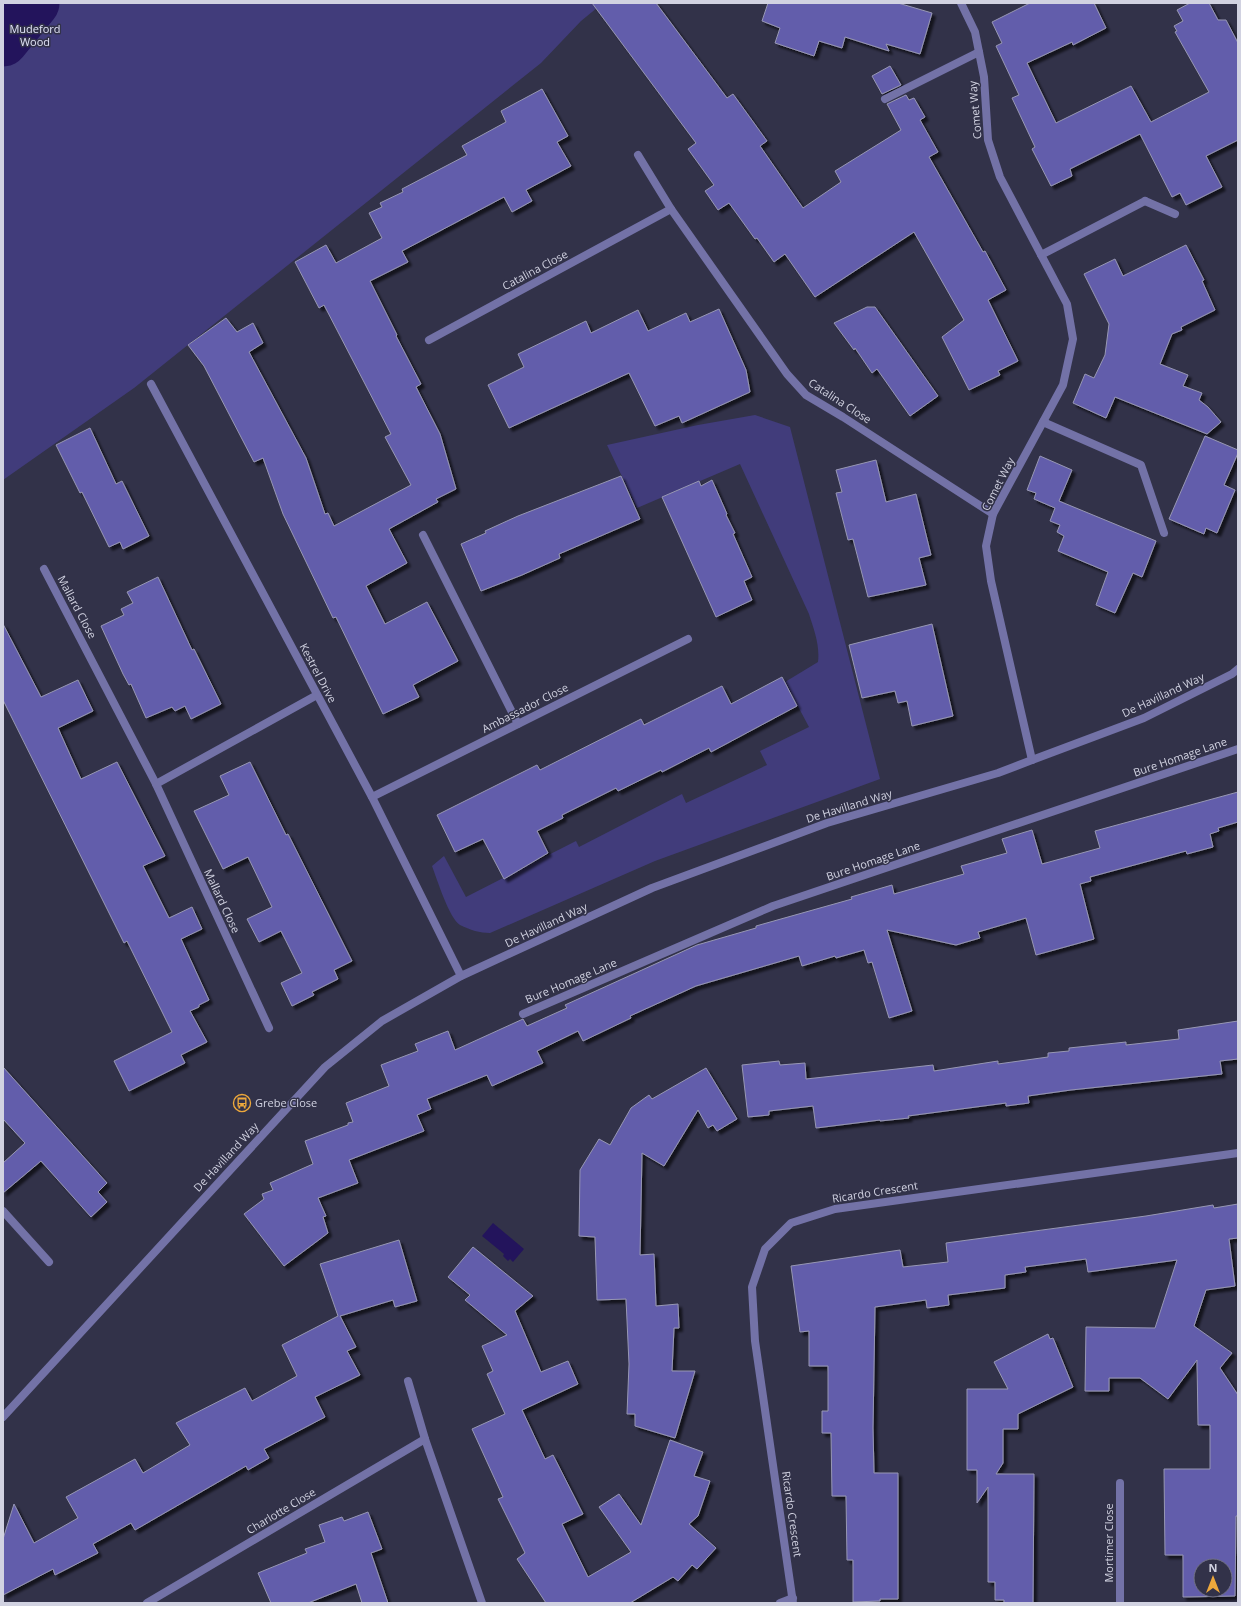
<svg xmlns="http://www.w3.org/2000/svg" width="1241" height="1606" font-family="'Open Sans',sans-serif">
<defs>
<filter id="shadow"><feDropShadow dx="3.5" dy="3.5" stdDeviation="1" flood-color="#0009"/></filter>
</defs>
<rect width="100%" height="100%" fill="#323249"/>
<!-- green -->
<g fill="#413c7b">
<path d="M3 3H603L581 21 541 63 134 388 3 480Z"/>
<path d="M755 415 790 427 880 779 655 861 490 933C480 933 470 930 460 925 449 918 437 879 432 866L444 856 466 897 576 841 579 847 682 794 686 803 767 765 760 751 809 727 785 682 818 662C820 645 814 630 809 614L740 464 637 508 607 445 698 425Z"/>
</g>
<!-- water -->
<path fill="#23145c" d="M493 1223 524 1249 513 1262 510 1259 508 1261 503 1256 504 1254 482 1236Z"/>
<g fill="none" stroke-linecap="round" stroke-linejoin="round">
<!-- river -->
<path stroke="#23145c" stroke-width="51" d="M3 41 34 3"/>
</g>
<!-- building -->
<g fill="#625dab" stroke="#9797b3" fill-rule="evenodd" filter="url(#shadow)">
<path d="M592 3H656L727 98 733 94 767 141 760 146 803 208 841 182 835 171 901 130 887 104 906 95 909 100 914 98 925 117 920 120 938 152 929 157 983 252 985 251 1006 290 988 300 1018 361 998 371 1000 375 969 390 942 337 964 320 914 232 815 297 785 254 774 262 757 238 755 239 729 203 718 210 705 191 714 185 688 149 696 143Z"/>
<path d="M768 3H898L932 13 920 54 886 44 889 51 845 37 842 48 819 41 814 56 775 43 780 28 762 21Z"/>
<path d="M1030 3H1094L1106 28 1073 45 1072 42 1027 63 1056 123 1131 86 1151 122 1209 92 1175 32 1177 31 1174 26 1183 21 1177 10 1190 3H1209L1218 20H1226L1238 43V140L1206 156 1222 187 1186 205 1180 193 1172 197 1140 134 1070 169 1072 176 1051 186 1032 149 1035 147 1012 98 1019 95 996 46 1002 43 992 22Z"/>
<path d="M890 66 901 85 882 94 872 76Z"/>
<path d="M542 89 568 136 557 142 571 166 526 190 532 201 512 212 504 197 402 251 408 262 370 281 397 335 396 336 421 384 416 387 440 434 456 489 436 499 438 502 389 529 407 563 366 586 385 624 427 602 458 661 413 685 419 697 383 714 336 617 333 618 283 514 263 458 254 462 204 366 188 345 226 318 237 332 253 323 263 343 249 352 306 458 325 514 328 513 334 526 411 485 385 437 391 434 324 305 319 308 295 262 326 245 336 263 382 238 369 213 382 207 380 203 403 192 402 189 467 155 462 146 506 122 501 111Z"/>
<path d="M1186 245 1204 280 1202 281 1215 310 1181 327 1182 330 1172 334 1160 364 1188 375 1183 386 1202 393 1199 400 1208 407 1221 422 1207 434 1115 397 1106 418 1073 403 1085 374 1094 378 1105 355 1109 324 1084 274 1115 259 1123 276Z"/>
<path d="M867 307H875L938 396 910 416 877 369 872 373 855 348 854 350 834 323Z"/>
<path d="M719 309 746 370 750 392 682 423 679 416 655 426 629 373 509 428 488 385 524 367 518 354 586 321 591 333 638 310 648 331 686 313 690 322Z"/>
<path d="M90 428 116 484 122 481 149 536 123 549 120 542 109 547 82 492 80 493 56 445Z"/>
<path d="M1205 436 1238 450V453L1224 485 1235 490 1217 533 1206 528 1204 534 1169 519Z"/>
<path d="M1040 456 1072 470 1059 501 1156 541 1142 577 1133 573 1115 613 1096 605 1108 572 1058 551 1064 536 1057 532 1060 525 1050 521 1055 508 1034 499 1036 493 1027 490Z"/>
<path d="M876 460 886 502 916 494 931 555 919 558 926 585 868 597 853 539 848 540 836 493 842 492 836 470Z"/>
<path d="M621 476 640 519 559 554 560 558 522 575 481 591 461 544 486 533 485 531 518 516Z"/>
<path d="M712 480 727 514 726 515 735 533 733 534 752 577 744 581 752 600 716 617 662 497 699 481 701 486Z"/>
<path d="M158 577 192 650 194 649 221 704 191 719 185 706 175 711 172 707 146 718 131 684 129 685 123 674 101 626 124 615 121 609 133 603 127 592Z"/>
<path d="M3 624 41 697 78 680 93 711 58 728 81 779 117 762 165 856 143 866 169 918 192 907 202 929 181 939 209 1000 199 1005V1007L190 1011 207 1042 181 1055 185 1063 129 1091 114 1061 172 1032 127 941 124 943 3 700Z"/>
<path d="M932 624 953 716 912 726 907 701 898 703 895 691 862 698 849 645Z"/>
<path d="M782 677 797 706 711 752 709 748 662 772 661 770 618 791 616 788 562 815 563 818 537 831 548 853 504 879 483 839 455 852 437 815 537 765 540 770 641 719 644 725 722 686 731 704Z"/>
<path d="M250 762 286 835 288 834 352 961 334 970 338 979 312 992 314 995 292 1006 281 983 302 973 281 931 259 942 247 919 272 907 248 857 223 869 194 811 229 795 220 776Z"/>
<path d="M1238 792V822L1218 828 1219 831 1210 834 1213 847 1187 854 1186 851 1090 877 1091 881 1080 884 1094 939 1036 955 1026 918 978 932 980 938 956 945 887 930 912 1011 889 1018 872 962 868 963 864 950 836 958 835 956 802 966 799 956 696 986 630 1016 631 1018 583 1041 578 1031 537 1051 543 1063 492 1086 487 1075 427 1099 431 1109 417 1115 424 1131 349 1160 358 1183 318 1198 326 1216 323 1217 328 1233 284 1266 244 1214 264 1199 262 1194 273 1190 270 1183 313 1164 305 1141 348 1125V1123L353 1122 346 1103 389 1086 381 1065 418 1051 415 1044 448 1031 455 1050 523 1019 527 1026 567 1008 565 1005 697 945 756 928V926L852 899 851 897 892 885 894 894 964 874 961 866 1007 853 1002 839 1032 830 1042 864 1100 848 1095 831Z"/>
<path d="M1238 1021V1059L1220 1061 1222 1074 1071 1090 1028 1096 1029 1103 1006 1106V1103L908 1116 909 1118 880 1121V1120L816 1128 813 1106 769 1111V1115L748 1117 742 1065 779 1061 780 1065 805 1063 806 1079 933 1065 934 1071 998 1061V1064L1048 1057V1053L1069 1051V1048L1126 1042V1045L1179 1039 1178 1030Z"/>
<path d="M3 1067 107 1183 98 1192 107 1202 91 1217 41 1161 3 1193V1163L25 1143 3 1119Z"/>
<path d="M706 1068 737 1119 717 1131 713 1125 708 1128 698 1110 664 1166 642 1153 640 1255 654 1254 656 1306 678 1304 679 1328H674L672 1371H695L675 1438 635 1426V1414H627L629 1364 626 1299 597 1300 595 1237 579 1236 580 1170 599 1139 610 1145 631 1108 649 1095 652 1099Z"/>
<path d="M1238 1204V1238L1229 1239 1235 1286 1206 1290 1194 1326 1232 1353 1220 1368 1238 1395V1516H1236L1235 1596 1183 1597V1555H1165L1164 1469H1210V1425H1198L1197 1360 1168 1399 1140 1378H1109V1391H1085L1086 1327 1155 1328 1177 1260 1088 1272 1086 1259 1025 1267 1026 1272 1005 1275V1288L948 1295 949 1305 927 1308 926 1300 875 1307 873 1428 874 1473H898V1599H880V1601L853 1602V1560H847L846 1496H832L831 1433H822V1411H828V1366H809V1331L800 1332 791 1266 900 1250 903 1267 948 1262 946 1243 1146 1216 1213 1205 1214 1208ZM1201 1566H1225V1590H1201Z"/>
<path d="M399 1240 417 1301 395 1307 393 1300 340 1316 356 1347 347 1351 360 1375 315 1397 325 1417 264 1449 269 1458 248 1470 246 1466 135 1530 131 1523 93 1544 98 1553 55 1575 53 1569 3 1595V1539L14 1504 34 1543 78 1518 66 1497 135 1459 143 1473 190 1445 176 1423 245 1388 252 1401 297 1376 282 1345 338 1316 320 1264Z"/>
<path d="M473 1247 533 1296 515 1311 541 1372 568 1361 578 1384 522 1410 545 1459 553 1455 583 1514 562 1524 588 1577 631 1552 599 1507 619 1494 641 1525 670 1440 703 1452 694 1476 710 1481 698 1516 689 1524 716 1548 697 1569 692 1565 678 1581 673 1577 630 1603H546L517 1559 525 1553 498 1499 503 1497 472 1429 505 1414 487 1374 493 1371 482 1346 507 1335 465 1300 470 1295 448 1277Z"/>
<path d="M1048 1334 1050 1339 1053 1338 1073 1387 1018 1414V1429H1003V1463L996 1474H1034L1033 1603H1004V1600H995V1582H988V1487L977 1503V1470H967V1389H1008L994 1362Z"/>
<path d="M368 1512 382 1549 371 1553 388 1603H362L356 1584 308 1603H271L258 1573 307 1553 305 1549 325 1542 319 1525 342 1517 344 1521Z"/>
</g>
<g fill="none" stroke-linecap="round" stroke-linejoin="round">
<!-- lane -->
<g stroke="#7372a7" stroke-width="8">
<path d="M885 99 979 52"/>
<path d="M1145 201 1175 214"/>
<path d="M1043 422 1141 465 1164 533"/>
<path d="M423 535 518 724"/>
</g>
<!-- street -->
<g stroke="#7372a7" stroke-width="8">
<path d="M961 3 975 32 984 77 988 140 1000 177 1067 304 1073 339 1063 385 993 514 986 546 991 581 1032 760"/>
<path d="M638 155 671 209"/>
<path d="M1041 255 1145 201"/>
<path d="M429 340 671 209 787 374 806 395 843 417 993 514"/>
<path d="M151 384 372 797 461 976"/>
<path d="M44 569 156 784 269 1028"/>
<path d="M156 784 317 695"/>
<path d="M372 797 688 639"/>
<path d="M523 1014 773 906 1238 749"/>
<path d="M3 1211 49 1262"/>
<path d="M408 1381 425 1439"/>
<path d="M3 1417 325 1067 382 1021 461 976 652 888 827 823 998 773 1032 760 1144 718 1232 674 1238 669"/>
<path d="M1120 1483V1603"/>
<path d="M147 1603 425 1439 482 1603"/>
<path d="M780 1603 793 1598"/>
<path d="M793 1603 755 1341 752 1287 765 1249 791 1223 835 1209 1238 1153"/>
</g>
</g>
<!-- icons -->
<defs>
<g id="bus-ring" transform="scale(0.9)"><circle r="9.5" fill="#323249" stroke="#eda83c" stroke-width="1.5"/><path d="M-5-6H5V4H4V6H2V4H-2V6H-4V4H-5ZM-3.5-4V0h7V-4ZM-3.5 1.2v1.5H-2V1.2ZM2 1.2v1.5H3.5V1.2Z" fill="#eda83c"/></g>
</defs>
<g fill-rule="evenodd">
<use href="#bus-ring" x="242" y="1103"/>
</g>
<g text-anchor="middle" stroke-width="3" stroke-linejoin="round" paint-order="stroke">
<!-- park labels -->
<g font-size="11" fill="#e1e2f8" stroke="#323249">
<text x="35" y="33">Mudeford<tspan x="35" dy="13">Wood</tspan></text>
</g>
<!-- street labels -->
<g font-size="11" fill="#d1d2e1" stroke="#323249">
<text transform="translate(975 110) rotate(-95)" y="4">Comet Way</text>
<text transform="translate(535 270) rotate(-28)" y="4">Catalina Close</text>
<text transform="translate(840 401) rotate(33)" y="4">Catalina Close</text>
<text transform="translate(998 484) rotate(-63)" y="4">Comet Way</text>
<text transform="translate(77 607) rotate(62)" y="4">Mallard Close</text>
<text transform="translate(318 673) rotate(62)" y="4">Kestrel Drive</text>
<text transform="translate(1163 695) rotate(-25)" y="4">De Havilland Way</text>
<text transform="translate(525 708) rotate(-27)" y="4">Ambassador Close</text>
<text transform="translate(1180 757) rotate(-19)" y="4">Bure Homage Lane</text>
<text transform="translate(849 806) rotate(-17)" y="4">De Havilland Way</text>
<text transform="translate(873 861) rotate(-19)" y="4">Bure Homage Lane</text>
<text transform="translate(222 901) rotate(65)" y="4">Mallard Close</text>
<text transform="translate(546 925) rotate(-25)" y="4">De Havilland Way</text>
<text transform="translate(571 981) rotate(-23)" y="4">Bure Homage Lane</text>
<text transform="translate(226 1157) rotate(-47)" y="4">De Havilland Way</text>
<text transform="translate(875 1192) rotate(-9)" y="4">Ricardo Crescent</text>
<text transform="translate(281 1511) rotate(-31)" y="4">Charlotte Close</text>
<text transform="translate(792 1514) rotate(82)" y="4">Ricardo Crescent</text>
<text transform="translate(1109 1543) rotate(-90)" y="4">Mortimer Close</text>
</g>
<!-- poi labels -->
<g font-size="11" fill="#d1d2e1" stroke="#323249" text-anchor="start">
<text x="255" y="1107">Grebe Close</text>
</g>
</g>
<!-- border -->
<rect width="1241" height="1606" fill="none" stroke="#d1d2e1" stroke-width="8"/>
<!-- north arrow -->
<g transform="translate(1213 1578)"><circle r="19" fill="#323249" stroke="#727286"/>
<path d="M0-3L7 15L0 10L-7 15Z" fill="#eda83c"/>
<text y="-6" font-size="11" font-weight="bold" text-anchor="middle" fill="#d1d2e1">N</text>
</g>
</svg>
